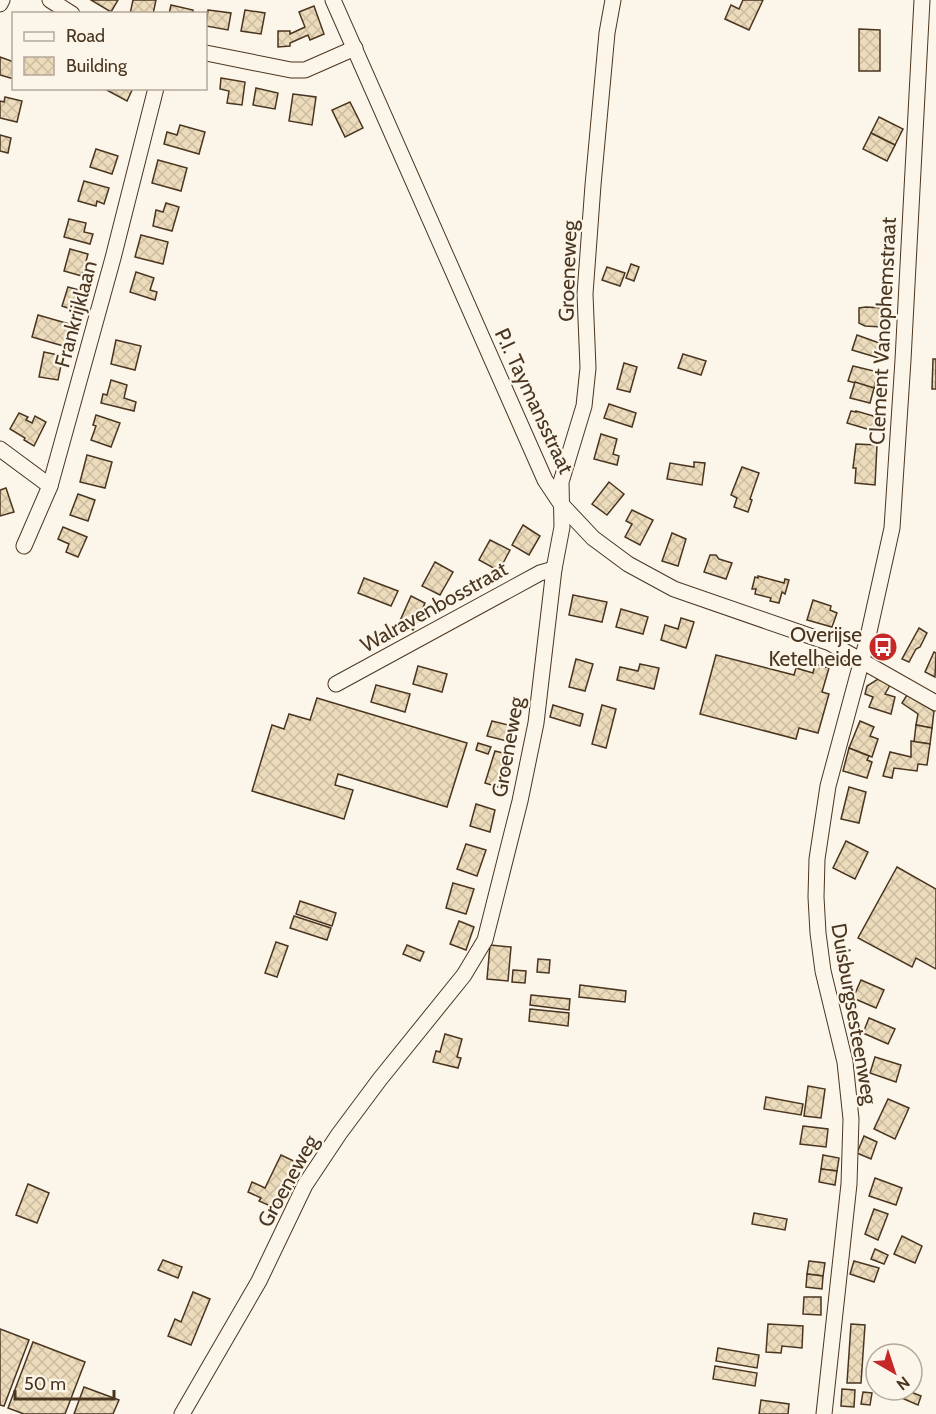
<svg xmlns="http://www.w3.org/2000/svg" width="936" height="1414" font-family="Cabin,sans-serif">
<defs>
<pattern id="building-cross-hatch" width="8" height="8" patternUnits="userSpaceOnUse" patternTransform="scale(1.5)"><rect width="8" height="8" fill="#ecdcbc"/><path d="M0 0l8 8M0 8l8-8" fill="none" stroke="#ccbda1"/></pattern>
</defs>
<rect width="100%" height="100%" fill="#fbf6e9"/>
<!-- building -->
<g fill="url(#building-cross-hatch)" stroke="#4a3520" stroke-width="1.5">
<path d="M91 0H118L111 12Z"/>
<path d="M133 0H156L153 14H130Z"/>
<path d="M743 0H763L749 30 725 19 731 5 739 9Z"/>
<path d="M171 5 193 10V14H169Z"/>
<path d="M314 6 324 34 310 40 308 35 290 43V46L278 47V31H290V34L305 27 299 12Z"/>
<path d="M208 10 231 13 228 30 206 26Z"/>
<path d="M245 10 265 13 261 34 241 31Z"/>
<path d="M859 29 880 30V71H859Z"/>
<path d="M0 57 14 62V79L0 75Z"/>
<path d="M221 78 245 82 242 105 227 103 229 91 220 89Z"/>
<path d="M103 88H133L127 101Z"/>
<path d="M256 88 278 93 275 109 253 105Z"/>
<path d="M293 94 316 97 312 125 289 121Z"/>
<path d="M5 97 22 101 17 122 0 118V101L4 102Z"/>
<path d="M350 102 363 128 345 137 332 110Z"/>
<path d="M879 117 903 129 895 145 871 133Z"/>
<path d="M180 125 205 132 199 154 164 144 167 132 177 135Z"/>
<path d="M871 133 895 145 887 161 863 149Z"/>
<path d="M0 135 11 138 8 153 0 151Z"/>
<path d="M96 149 118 156 112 174 90 167Z"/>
<path d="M158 160 187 168 181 191 152 183Z"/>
<path d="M84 181 109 188 104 204 97 201 96 206 78 201Z"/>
<path d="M166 203 179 207 172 231 153 226 156 210 163 212Z"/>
<path d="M69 219 86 223 84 232 93 234 90 244 64 237Z"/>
<path d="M141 235 168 242 163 264 135 257Z"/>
<path d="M70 249 88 254 82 276 64 271Z"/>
<path d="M631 264 639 267 634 281 626 278Z"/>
<path d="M607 267 625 273 620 286 602 280Z"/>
<path d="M136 272 154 278 150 290 157 292 155 300 130 292Z"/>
<path d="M68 287 79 290 73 310 62 306Z"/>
<path d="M866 307 883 308 882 327 865 326 859 323V308Z"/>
<path d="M38 315 73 325 67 347 32 337Z"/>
<path d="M857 335 882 344 879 358 852 350Z"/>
<path d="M116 340 141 346 135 370 111 364Z"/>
<path d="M44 352 63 356 58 380 39 377Z"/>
<path d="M683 354 706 361 701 375 678 368Z"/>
<path d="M933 359H936V389H932Z"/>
<path d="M624 363 637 367 630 392 617 389Z"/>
<path d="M853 366 878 372 874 388 848 381Z"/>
<path d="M111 380 127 385 124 398 136 402 134 411 101 403 103 394 107 395Z"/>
<path d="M855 382 874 388 870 403 850 398Z"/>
<path d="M609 404 636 413 632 427 604 418Z"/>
<path d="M851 411 856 412V411L877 417 874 431 847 423Z"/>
<path d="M19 413 28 417 26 420 32 423 35 416 46 422 34 446 24 440 25 438 10 429Z"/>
<path d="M96 415 120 423 111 447 91 440 96 426 93 425Z"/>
<path d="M601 434 617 439 613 454 619 456 617 465 594 459Z"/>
<path d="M856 444 877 445 875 485 855 483 856 468H853Z"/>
<path d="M87 455 112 462 105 488 80 482Z"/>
<path d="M694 462 705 463 702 485 667 479 670 463 694 467Z"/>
<path d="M742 467 759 473 750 499 752 500 748 512 734 507 737 498 731 495Z"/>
<path d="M609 482 624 494 607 515 592 504Z"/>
<path d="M6 488 14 512 0 516V490Z"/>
<path d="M78 494 95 500 88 521 70 515Z"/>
<path d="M632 510 653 520 640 545 625 537 632 524 626 521Z"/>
<path d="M523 525 540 536 529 555 512 545Z"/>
<path d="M63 527 87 537 78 557 66 552 69 544 58 539Z"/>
<path d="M672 533 686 539 678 566 662 561Z"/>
<path d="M490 540 510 550 499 571 479 560Z"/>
<path d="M710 555H716L719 559 732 563 726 579 704 572Z"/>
<path d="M435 562 453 572 440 595 422 586Z"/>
<path d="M758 576 784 583 785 579 789 580 785 594 782 592 779 603 770 601 771 598 755 594 756 589H752L755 577 758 578Z"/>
<path d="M364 578 398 591 391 606 358 593Z"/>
<path d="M573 595 607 602 602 622 569 615Z"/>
<path d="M411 596 425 603 413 630 399 623Z"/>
<path d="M813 600 831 606 830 610 837 613 832 627 807 620Z"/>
<path d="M621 609 648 617 643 634 616 627Z"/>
<path d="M681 618 694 622 686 648 661 640 665 625 678 629Z"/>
<path d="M919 628 927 633 920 647 916 649 909 662 902 659Z"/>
<path d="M934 652 936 653 935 677 925 672Z"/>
<path d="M716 655 794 675 796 668 813 673 815 664 829 668 822 692 829 694 818 733 799 728 796 739 700 714Z"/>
<path d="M576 659 593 664 585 691 569 687Z"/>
<path d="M640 664 659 668 654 689 617 680 620 667 638 671Z"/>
<path d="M418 666 447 674 442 692 413 684Z"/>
<path d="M878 679 890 685 885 694 895 697 891 714 869 707 873 697 865 694 867 686Z"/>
<path d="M376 685 410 694 405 712 371 702Z"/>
<path d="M907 695 934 711 932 728 916 725 918 714 902 703Z"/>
<path d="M317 698 467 743 447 807 338 774 335 785 353 790 344 819 252 791 272 725 284 729 289 714 310 720Z"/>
<path d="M553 705 583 714 580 726 550 717Z"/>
<path d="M602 705 616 709 606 748 592 744Z"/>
<path d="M492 721 516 727 511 742 487 736Z"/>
<path d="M860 721 874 727 870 736 878 739 872 757 849 748Z"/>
<path d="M916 725 932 728 930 744 914 742Z"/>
<path d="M911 741 930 744 927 765 918 764 917 771 894 768 892 778 883 776 890 752 911 757Z"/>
<path d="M478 743 491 747 488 754 476 750Z"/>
<path d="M849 748 869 756 867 760 872 762 867 778 843 771Z"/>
<path d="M495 751 511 755 501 788 485 783Z"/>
<path d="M849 787 866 792 859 823 841 819Z"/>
<path d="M476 804 495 810 490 832 470 826Z"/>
<path d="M846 841 868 852 855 879 833 868Z"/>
<path d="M466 844 486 850 477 876 457 869Z"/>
<path d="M897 867 936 889V969L916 958 912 967 858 938Z"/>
<path d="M453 883 474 889 466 914 446 908Z"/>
<path d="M300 901 336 913 332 926 296 914Z"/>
<path d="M294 916 331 928 327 940 290 928Z"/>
<path d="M459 921 474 927 466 950 450 944Z"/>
<path d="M276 942 288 946 277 977 265 973Z"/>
<path d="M407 945 424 952 420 961 403 954Z"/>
<path d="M490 945 511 947 508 981 487 979Z"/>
<path d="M538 959 550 960 549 973 537 972Z"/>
<path d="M513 970 526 971 525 983 512 982Z"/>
<path d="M861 980 884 990 876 1008 853 998Z"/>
<path d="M580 985 626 991 625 1002 579 997Z"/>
<path d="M531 995 570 999 569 1010 530 1005Z"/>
<path d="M530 1009 569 1013 568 1026 529 1021Z"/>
<path d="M869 1018 895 1029 888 1044 863 1033Z"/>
<path d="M445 1034 462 1039 457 1057 461 1058 458 1068 433 1062 436 1051 440 1052Z"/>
<path d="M875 1057 901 1065 896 1082 870 1073Z"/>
<path d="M808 1086 825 1089 821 1118 804 1116Z"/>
<path d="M766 1097 803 1104 801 1115 764 1109Z"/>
<path d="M888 1099 909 1108 895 1139 874 1129Z"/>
<path d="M803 1126 828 1129 826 1147 800 1144Z"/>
<path d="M864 1136 877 1142 871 1159 857 1153Z"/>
<path d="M281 1155 298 1163 291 1178 296 1180 292 1190 287 1187 277 1209 259 1201 261 1198 248 1192 252 1182 265 1188Z"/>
<path d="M823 1155 839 1158 837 1171 821 1169Z"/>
<path d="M821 1169 837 1171 835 1185 819 1182Z"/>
<path d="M875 1178 902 1188 896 1205 869 1196Z"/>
<path d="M28 1184 49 1193 37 1223 16 1215Z"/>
<path d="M874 1209 888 1214 878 1240 865 1234Z"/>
<path d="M754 1213 787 1219 785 1230 752 1224Z"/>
<path d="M902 1236 922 1246 915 1263 894 1254Z"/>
<path d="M875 1249 888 1255 884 1264 871 1259Z"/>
<path d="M163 1260 182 1267 178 1278 158 1270Z"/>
<path d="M809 1261 825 1263 823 1276 807 1274Z"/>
<path d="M854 1261 879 1268 874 1282 850 1274Z"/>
<path d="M807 1274 823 1276 822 1289 806 1287Z"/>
<path d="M193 1292 210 1299 191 1345 168 1336 175 1319 181 1322Z"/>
<path d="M804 1297H821V1315L803 1314Z"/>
<path d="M768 1324 803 1326 802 1348 782 1346 781 1353 766 1352Z"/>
<path d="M851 1324 865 1325 861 1383H847Z"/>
<path d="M0 1329 29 1340 4 1406 0 1405Z"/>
<path d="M33 1342 85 1362 65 1414H24L8 1408Z"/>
<path d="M718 1348 759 1355 757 1368 716 1361Z"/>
<path d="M715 1366 757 1373 755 1386 713 1379Z"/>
<path d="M84 1387 119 1400 113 1414H74Z"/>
<path d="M842 1389 855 1390 854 1407 841 1406Z"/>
<path d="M883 1390H906L921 1396 918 1405Z"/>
<path d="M863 1392 872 1393 870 1405 861 1404Z"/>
<path d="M761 1400 789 1404 788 1414H759Z"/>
</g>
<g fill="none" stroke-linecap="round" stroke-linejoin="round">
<!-- minor casing -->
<g stroke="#4a3520" stroke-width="17">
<g id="minor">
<path d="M50 0 72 14"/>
<path d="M333 0 545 480 561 504 593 538 628 564 674 589 830 643 936 703"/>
<path d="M0 4 2 0"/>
<path d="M206 53 291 70H305L355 48"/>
<path d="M0 449 50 486"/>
<path d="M24 546 50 486 113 258 156 88"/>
<path d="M336 684 540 573 554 569"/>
<path d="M182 1414 259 1281 305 1185 339 1134 380 1079 464 975 485 940 520 801 536 723 554 569 562 527 561 482 584 406 588 368 585 294 593 185 607 33 613 0"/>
<path d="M824 1414 849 1184 851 1119 845 1062 823 971 818 933 816 897 817 859 828 786 867 641 892 528 903 360 922 0"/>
</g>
</g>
<!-- minor -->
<use href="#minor" stroke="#fbf6e9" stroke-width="15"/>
</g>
<!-- icons -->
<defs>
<g id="bus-disc" transform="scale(1.5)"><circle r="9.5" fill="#c62828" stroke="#fbf6e9"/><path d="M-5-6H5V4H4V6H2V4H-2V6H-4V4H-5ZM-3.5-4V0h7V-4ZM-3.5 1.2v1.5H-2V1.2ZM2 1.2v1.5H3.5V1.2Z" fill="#fff"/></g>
</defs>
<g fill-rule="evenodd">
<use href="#bus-disc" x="883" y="647"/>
</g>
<g text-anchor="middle" stroke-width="4.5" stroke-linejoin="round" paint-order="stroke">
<!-- street labels -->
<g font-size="21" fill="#4a3520" stroke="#fbf6e9">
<text transform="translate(568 271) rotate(-88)" y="7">Groeneweg</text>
<text transform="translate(76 314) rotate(-75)" y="7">Frankrijklaan</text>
<text transform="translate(883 331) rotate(-87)" y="7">Clement Vanophemstraat</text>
<text transform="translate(534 401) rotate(65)" y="7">P.I. Taymansstraat</text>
<text transform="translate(434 607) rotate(-29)" y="7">Walravenbosstraat</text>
<text transform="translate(508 747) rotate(-80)" y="7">Groeneweg</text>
<text transform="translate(854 1014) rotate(80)" y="7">Duisburgsesteenweg</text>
<text transform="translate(288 1181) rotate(-61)" y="7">Groeneweg</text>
</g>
<!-- poi labels -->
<g font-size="21" fill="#4a3520" stroke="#fbf6e9" text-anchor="end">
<text x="862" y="642">Overijse<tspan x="862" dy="24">Ketelheide</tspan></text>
</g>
</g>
<!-- legend -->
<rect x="12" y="12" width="195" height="78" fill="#fbf6e9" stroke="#b4a999" stroke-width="1.5"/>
<rect x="24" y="32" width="30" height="9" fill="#fbf6e9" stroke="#b4a999" stroke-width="1.5"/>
<text x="66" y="42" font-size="18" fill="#4a3520">Road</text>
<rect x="24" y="57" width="30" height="18" fill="url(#building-cross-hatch)" stroke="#b4a999" stroke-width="1.5"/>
<text x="66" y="72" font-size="18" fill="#4a3520">Building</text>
<!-- north arrow -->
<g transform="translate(894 1372) rotate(141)"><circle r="28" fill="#fbf6e9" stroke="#b4a999" stroke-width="1.5"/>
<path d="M0-4.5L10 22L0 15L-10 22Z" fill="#c62828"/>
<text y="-9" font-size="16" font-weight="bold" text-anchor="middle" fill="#4a3520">N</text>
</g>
<!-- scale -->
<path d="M15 1390v9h99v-9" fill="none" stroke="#4a3520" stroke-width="3"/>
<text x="24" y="1390" font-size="18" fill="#4a3520" stroke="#fbf6e9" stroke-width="4.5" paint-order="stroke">50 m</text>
</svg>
